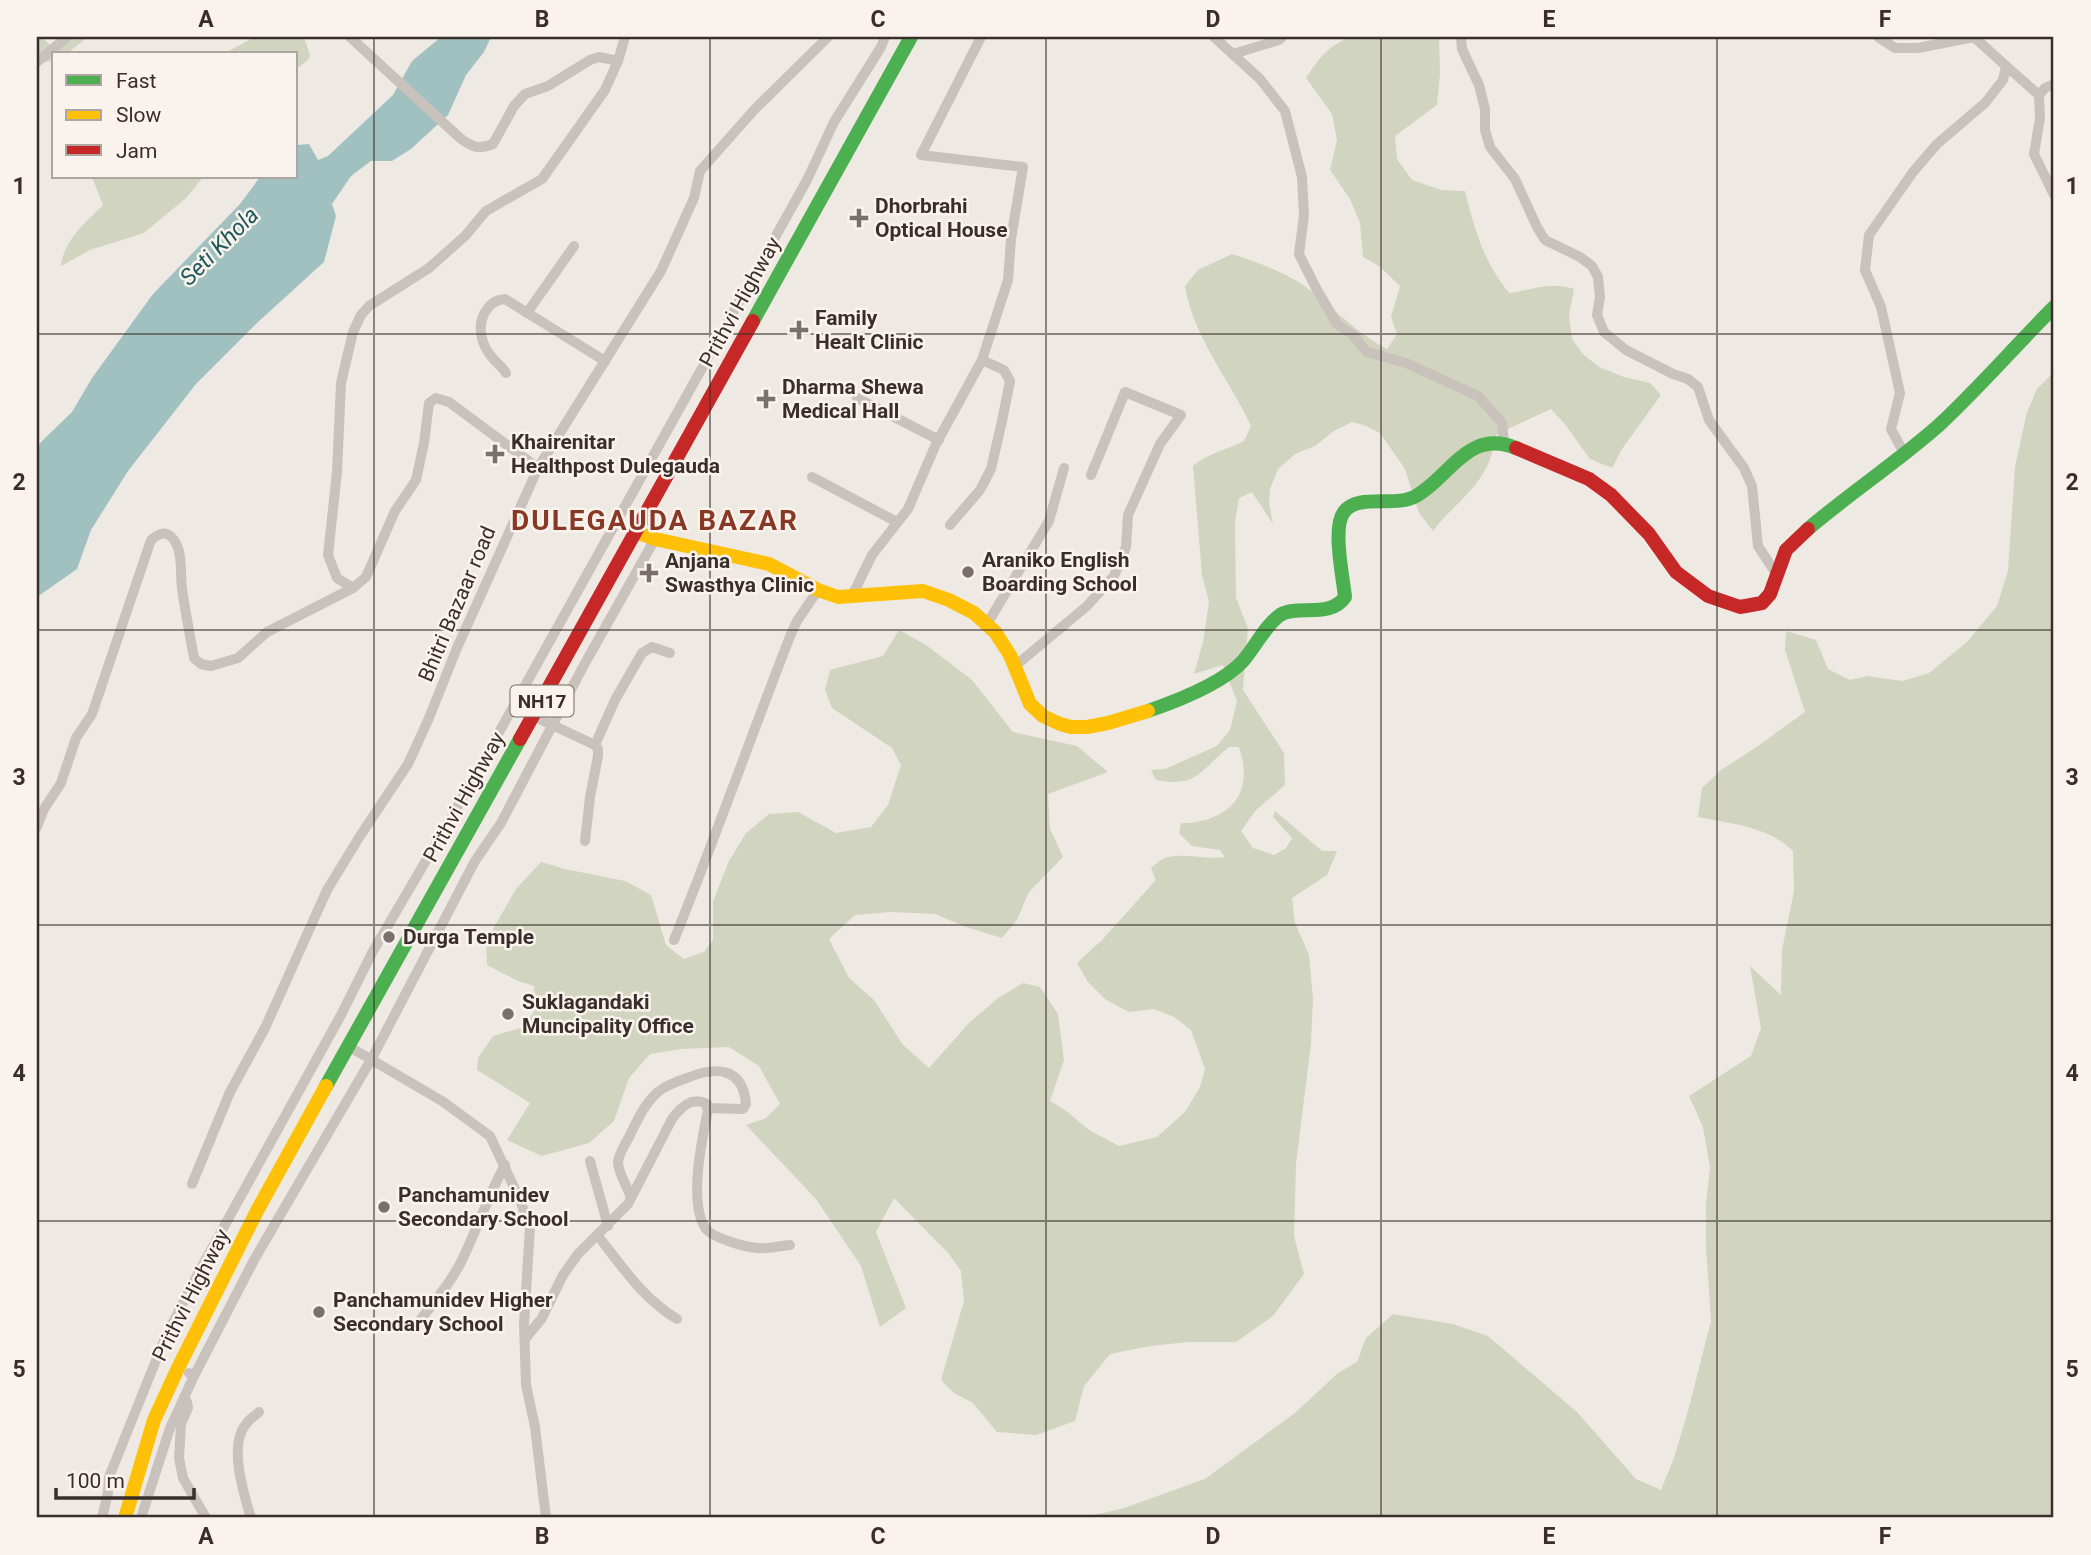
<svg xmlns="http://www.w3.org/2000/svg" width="2091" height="1555" font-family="Roboto,sans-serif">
<rect width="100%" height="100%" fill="#efe9e4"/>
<!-- green -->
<g fill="#d1d4be">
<path d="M37 37H42L54 49 76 37H88L66 54H54V61L37 63Z"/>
<path d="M255 37H304L310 55 308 60 296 69V54H223Z"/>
<path d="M1350 37H1439L1440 74 1437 105 1395 136 1397 159 1412 180 1441 190 1465 191C1475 231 1483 260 1509 293 1533 290 1550 281 1574 289L1569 315 1572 339 1583 354 1599 367 1624 377 1650 383 1661 395 1622 449 1612 468 1590 459 1564 423 1551 409 1497 434C1494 444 1492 457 1487 466 1475 492 1449 509 1433 531L1419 513 1405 469 1380 433 1364 425 1352 422 1334 431 1315 446 1295 454 1278 469 1270 489 1269 504 1273 524 1252 492 1239 498 1235 521 1236 598 1248 628 1243 690 1284 753 1285 785 1256 810 1241 831 1253 848 1274 855 1286 848 1292 838 1273 817 1275 811 1322 851H1337L1327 875 1292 898 1295 923 1309 955 1313 999 1311 1043 1296 1164 1294 1236 1304 1274 1273 1316 1236 1342H1189L1150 1346 1110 1354 1084 1386 1075 1421 1036 1435 997 1432 973 1403 954 1393 941 1380 964 1301 961 1271 948 1253 894 1198 876 1232 906 1308 880 1327 861 1266 816 1199 746 1125 766 1118 780 1104 759 1066 729 1047 682 1049 650 1054 629 1078 614 1121 589 1143 542 1156 507 1140 530 1103 477 1070 478 1058 493 1036 524 1027 536 1008 534 986 518 981 487 965 486 941 516 889 541 862 565 869 625 881 651 895 666 945 684 959 704 952 713 940V901L729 861 746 833 769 814 798 812 836 833 871 827 888 805 901 765 892 748 832 708 825 690 830 670 883 656 899 630 926 645 972 680 1013 732 1077 746 1108 772 1048 794 1050 829 1063 857 1029 892 1017 920 1002 938 966 927 935 914 891 912 855 915 829 939 849 978 874 1000 903 1045 929 1068 969 1023 998 998 1023 983 1040 987 1058 1014 1064 1060 1050 1101 1065 1110 1089 1130 1119 1146 1157 1137 1185 1112 1200 1087 1205 1069 1191 1030 1174 1017 1154 1009 1129 1012 1105 999 1088 982 1077 963 1102 940 1156 880 1151 868C1155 865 1160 860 1165 858 1182 852 1206 860 1225 857L1220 850 1192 846 1179 833 1181 823C1191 824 1200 821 1209 819 1243 807 1250 780 1239 747H1229C1200 770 1198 788 1156 780L1151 770 1165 769 1217 746 1230 730 1237 701 1223 665 1194 674 1203 642 1209 602 1202 575 1193 466C1208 453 1226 450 1244 441L1251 426C1230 380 1193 337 1185 286L1198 270 1232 254C1256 262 1282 271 1303 285 1333 306 1353 331 1387 349L1397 334 1391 317 1400 286 1379 266 1363 257 1360 223 1350 199 1330 170 1337 140 1332 114 1306 78C1320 57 1327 47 1350 37Z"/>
<path d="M92 177H203L186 198 144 233 90 250 61 266C64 240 85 223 103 205Z"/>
<path d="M2054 372V1518H1082L1124 1508 1205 1479 1295 1413 1338 1373 1357 1362 1366 1338 1393 1314 1453 1324 1488 1336 1577 1412 1636 1479 1661 1490 1674 1458 1688 1411 1711 1321 1706 1247V1203L1710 1168 1703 1127 1689 1096 1751 1056 1761 1028 1750 966 1781 995 1782 950 1794 891 1793 851C1767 826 1731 824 1698 817L1702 788 1721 770 1758 746 1805 712 1785 650 1786 631 1816 640 1828 669 1850 680 1867 676 1903 681 1929 673 1967 642 1997 606 2008 571 2015 467 2027 412 2037 389Z"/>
</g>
<!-- water -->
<path fill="#a1c1c0" d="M441 37H491L484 52 466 75 448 115 411 149 392 161H371L351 176 332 204 336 216 324 262 258 322 196 384 128 471 91 530 77 569 37 597V449L41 442 72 412 92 378 153 294 240 204 260 177H296V145L309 144 318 160 328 156 393 95 412 61Z"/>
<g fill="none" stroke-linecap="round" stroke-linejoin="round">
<!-- street -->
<g stroke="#c8c1bc" stroke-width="10">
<path d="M1214 37 1260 79 1285 111 1302 177 1304 215 1299 254 1316 288 1337 324 1353 335 1367 352 1406 363 1478 396 1502 423 1504 443"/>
<path d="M1461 37 1462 49 1479 85 1485 109V130L1490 147 1515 179 1537 227 1545 240 1580 257 1592 266 1598 277 1600 297 1597 315 1604 332 1626 350 1673 374 1688 379 1698 387 1709 420 1744 468 1752 486 1758 546 1777 575"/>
<path d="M1878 37 1895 48H1918L1974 37"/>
<path d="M1233 54 1279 40 1282 37"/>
<path d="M618 61 625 37"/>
<path d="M37 62 67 37"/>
<path d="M2006 66 2039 95 2040 118 2034 154 2054 195"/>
<path d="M2039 95 2045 88 2054 84"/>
<path d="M527 313 574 246"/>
<path d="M506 373C502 366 496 363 491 356 482 345 477 328 484 314 489 305 494 300 505 299L605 361"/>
<path d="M857 398 939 440"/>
<path d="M1904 453 1891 429 1900 393 1881 307 1865 270 1869 235 1913 172 1937 144 1985 103 2003 80 2006 66 1974 37"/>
<path d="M812 477 897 522"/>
<path d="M950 525 980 490 991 469 1002 421 1010 381 1004 370 982 360"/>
<path d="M353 588 366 577 395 511 416 480 424 443 429 403 436 398 449 402 538 468"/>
<path d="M852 596 872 555 908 509 936 444 982 360 1008 280 1011 239 1023 167 921 155 981 37"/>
<path d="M987 624 1049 521 1064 468"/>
<path d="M1014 667 1087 606 1114 576 1126 547 1128 515 1160 444 1181 415 1125 392 1091 475"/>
<path d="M533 716 595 745 598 749V756L590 797 585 841"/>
<path d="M595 745 615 700 642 653 652 647 670 653"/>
<path d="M37 827 44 809 61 783 76 738 92 714 151 540C159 533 167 530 174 540 183 553 180 572 182 588 185 611 190 635 194 658L201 664 211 666 238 658 267 632 353 588 337 578 328 555 337 472 341 383 353 332 361 315 369 306 429 268 465 236 486 211 542 179 605 90 618 61 599 57 590 60 548 86 525 94 514 106 493 144C478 150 472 147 460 138L350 37"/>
<path d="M674 940C715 839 751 736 791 634L797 621 818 590"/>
<path d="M348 1046 442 1101 490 1136 520 1200 530 1227 524 1324 526 1385 535 1427 546 1518"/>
<path d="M590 1161 608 1226"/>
<path d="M192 1184 230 1092 265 1028 327 890 360 836 408 764 429 718 457 648 538 468 661 271 694 198 700 171 754 110 828 37"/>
<path d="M631 1197C627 1186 618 1173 618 1162 619 1153 625 1145 629 1137 637 1121 644 1104 658 1092 666 1085 678 1081 687 1078 716 1066 743 1067 746 1104L743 1109 707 1108"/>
<path d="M598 1236C622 1266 643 1299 677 1319"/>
<path d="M418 1323C433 1303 451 1283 462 1260 477 1229 488 1196 505 1165"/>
<path d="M525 1339 542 1318 563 1275 578 1254 628 1204 672 1119C681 1107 692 1096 707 1104L708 1110C702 1139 688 1204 706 1229 713 1238 745 1247 757 1248 767 1249 779 1246 790 1245"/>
<path d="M194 1376 254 1260 372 1058 475 861 501 823 584 665 655 539"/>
<path d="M184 1397 187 1402 188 1408 181 1424 179 1458 183 1478 206 1518"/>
<path d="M102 1518 108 1493 109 1477 165 1338 201 1268 341 1015 373 951 455 811 807 180 834 122 881 47 885 37"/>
<path d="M141 1518 170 1428 194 1376 189 1373"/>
<path d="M251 1518C244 1495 228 1445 246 1424 249 1419 255 1416 259 1412"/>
</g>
<!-- fast -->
<g stroke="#4caf50" stroke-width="14">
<path d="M753 321 911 37"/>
<path d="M1808 529C1850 493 1896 463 1938 426 1979 388 2015 346 2054 307"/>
<path d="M1148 711C1177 701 1222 684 1243 661 1256 646 1264 627 1280 615 1297 604 1330 619 1345 597 1343 577 1332 527 1344 512 1358 493 1395 508 1416 496 1450 477 1468 428 1516 448"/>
<path d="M326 1086 520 739"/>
</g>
<!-- slow -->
<g stroke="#ffc107" stroke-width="14">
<path d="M636 532 655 539 769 564 818 590 838 597 923 591 949 600 974 613 995 632 1010 655 1030 704 1043 716 1060 724 1071 727H1087L1108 723 1148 711"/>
<path d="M125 1518 154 1420 178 1368 258 1209 326 1086"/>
</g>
<!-- jam -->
<g stroke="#c62828" stroke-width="14">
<path d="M1516 448 1589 479 1611 495 1649 534 1676 572 1708 596 1740 607 1762 603 1770 594 1786 550 1808 529"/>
<path d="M520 739 753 321"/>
</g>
</g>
<!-- grid -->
<path fill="none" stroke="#392f2a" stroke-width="2" stroke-opacity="0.55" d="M374 37V1518M710 37V1518M1046 37V1518M1381 37V1518M1717 37V1518M37 334H2054M37 630H2054M37 925H2054M37 1221H2054"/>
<!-- markers -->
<g fill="#79706b" stroke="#faf3ed" stroke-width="2.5">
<path d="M855.5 207.5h7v7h7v7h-7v7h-7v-7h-7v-7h7z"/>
<path d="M795.5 319.5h7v7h7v7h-7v7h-7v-7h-7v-7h7z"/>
<path d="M762.5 388.5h7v7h7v7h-7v7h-7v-7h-7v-7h7z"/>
<path d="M491.5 443.5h7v7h7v7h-7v7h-7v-7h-7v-7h7z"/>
<circle cx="968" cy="572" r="7"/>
<path d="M645.5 562.5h7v7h7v7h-7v7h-7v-7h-7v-7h7z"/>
<circle cx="389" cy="937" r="7"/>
<circle cx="508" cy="1014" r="7"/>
<circle cx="384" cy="1207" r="7"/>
<circle cx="319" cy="1312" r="7"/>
</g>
<g text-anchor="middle" stroke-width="5" stroke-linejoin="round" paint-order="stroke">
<!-- shield labels -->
<rect fill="#faf3ed" stroke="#736a64" stroke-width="2" x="510.5" y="685.5" width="63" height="31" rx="5"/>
<g font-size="19" font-weight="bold" fill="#392f2a">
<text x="542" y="708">NH17</text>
</g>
<!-- poi labels -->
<g font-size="21" font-weight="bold" fill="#392f2a" stroke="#faf3ed" text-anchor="start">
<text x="875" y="213">Dhorbrahi<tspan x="875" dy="24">Optical House</tspan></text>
<text x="815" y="325">Family<tspan x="815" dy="24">Healt Clinic</tspan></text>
<text x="782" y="394">Dharma Shewa<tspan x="782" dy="24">Medical Hall</tspan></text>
<text x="511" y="449">Khairenitar<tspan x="511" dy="24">Healthpost Dulegauda</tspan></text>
<text x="982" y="567">Araniko English<tspan x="982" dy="24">Boarding School</tspan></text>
<text x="665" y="568">Anjana<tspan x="665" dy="24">Swasthya Clinic</tspan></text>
<text x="403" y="944">Durga Temple</text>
<text x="522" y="1009">Suklagandaki<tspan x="522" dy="24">Muncipality Office</tspan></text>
<text x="398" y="1202">Panchamunidev<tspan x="398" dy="24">Secondary School</tspan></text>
<text x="333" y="1307">Panchamunidev Higher<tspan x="333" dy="24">Secondary School</tspan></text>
</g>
<!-- street labels -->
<g font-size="21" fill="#392f2a" stroke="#faf3ed">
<text transform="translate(740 302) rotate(-61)" y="7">Prithvi Highway</text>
<text transform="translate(457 604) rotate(-67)" y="7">Bhitri Bazaar road</text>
<text transform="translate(464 797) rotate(-61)" y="7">Prithvi Highway</text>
<text transform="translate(191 1295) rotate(-63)" y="7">Prithvi Highway</text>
</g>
<!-- water labels -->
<g font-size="23" font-style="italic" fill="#20595b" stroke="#faf3ed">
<text transform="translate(219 246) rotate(-45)" y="8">Seti Khola</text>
</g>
<!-- district labels -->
<g font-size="28" font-weight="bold" letter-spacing="2" fill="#883824" stroke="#faf3ed">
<text x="655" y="530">DULEGAUDA BAZAR</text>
</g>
</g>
<!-- border -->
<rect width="2091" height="1555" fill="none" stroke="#faf3ed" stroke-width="77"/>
<!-- legend -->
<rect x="52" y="52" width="245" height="126" fill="#faf3ed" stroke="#ada59f" stroke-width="2"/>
<rect x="66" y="75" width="35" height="10" fill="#4caf50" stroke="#ada59f" stroke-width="2"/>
<text x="116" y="88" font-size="21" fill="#392f2a">Fast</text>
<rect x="66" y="110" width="35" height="10" fill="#ffc107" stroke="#ada59f" stroke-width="2"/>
<text x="116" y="122" font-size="21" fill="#392f2a">Slow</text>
<rect x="66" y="145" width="35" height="10" fill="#c62828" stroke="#ada59f" stroke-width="2"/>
<text x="116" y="158" font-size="21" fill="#392f2a">Jam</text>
<!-- scale -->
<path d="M56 1488v10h138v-10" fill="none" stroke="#392f2a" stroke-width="3.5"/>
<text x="66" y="1488" font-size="21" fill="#392f2a" stroke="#faf3ed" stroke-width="5" paint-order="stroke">100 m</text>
<rect x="38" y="38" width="2014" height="1478" fill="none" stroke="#392f2a" stroke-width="2.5"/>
<g font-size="23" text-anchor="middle" font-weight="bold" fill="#392f2a">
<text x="206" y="27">A</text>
<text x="542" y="27">B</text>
<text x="878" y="27">C</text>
<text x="1213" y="27">D</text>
<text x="1549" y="27">E</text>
<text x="1885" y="27">F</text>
<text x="19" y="194">1</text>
<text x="2072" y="194">1</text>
<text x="19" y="490">2</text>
<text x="2072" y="490">2</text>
<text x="19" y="785">3</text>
<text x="2072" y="785">3</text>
<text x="19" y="1081">4</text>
<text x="2072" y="1081">4</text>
<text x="19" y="1377">5</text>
<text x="2072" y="1377">5</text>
<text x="206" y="1544">A</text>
<text x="542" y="1544">B</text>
<text x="878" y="1544">C</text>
<text x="1213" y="1544">D</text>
<text x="1549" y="1544">E</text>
<text x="1885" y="1544">F</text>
</g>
</svg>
